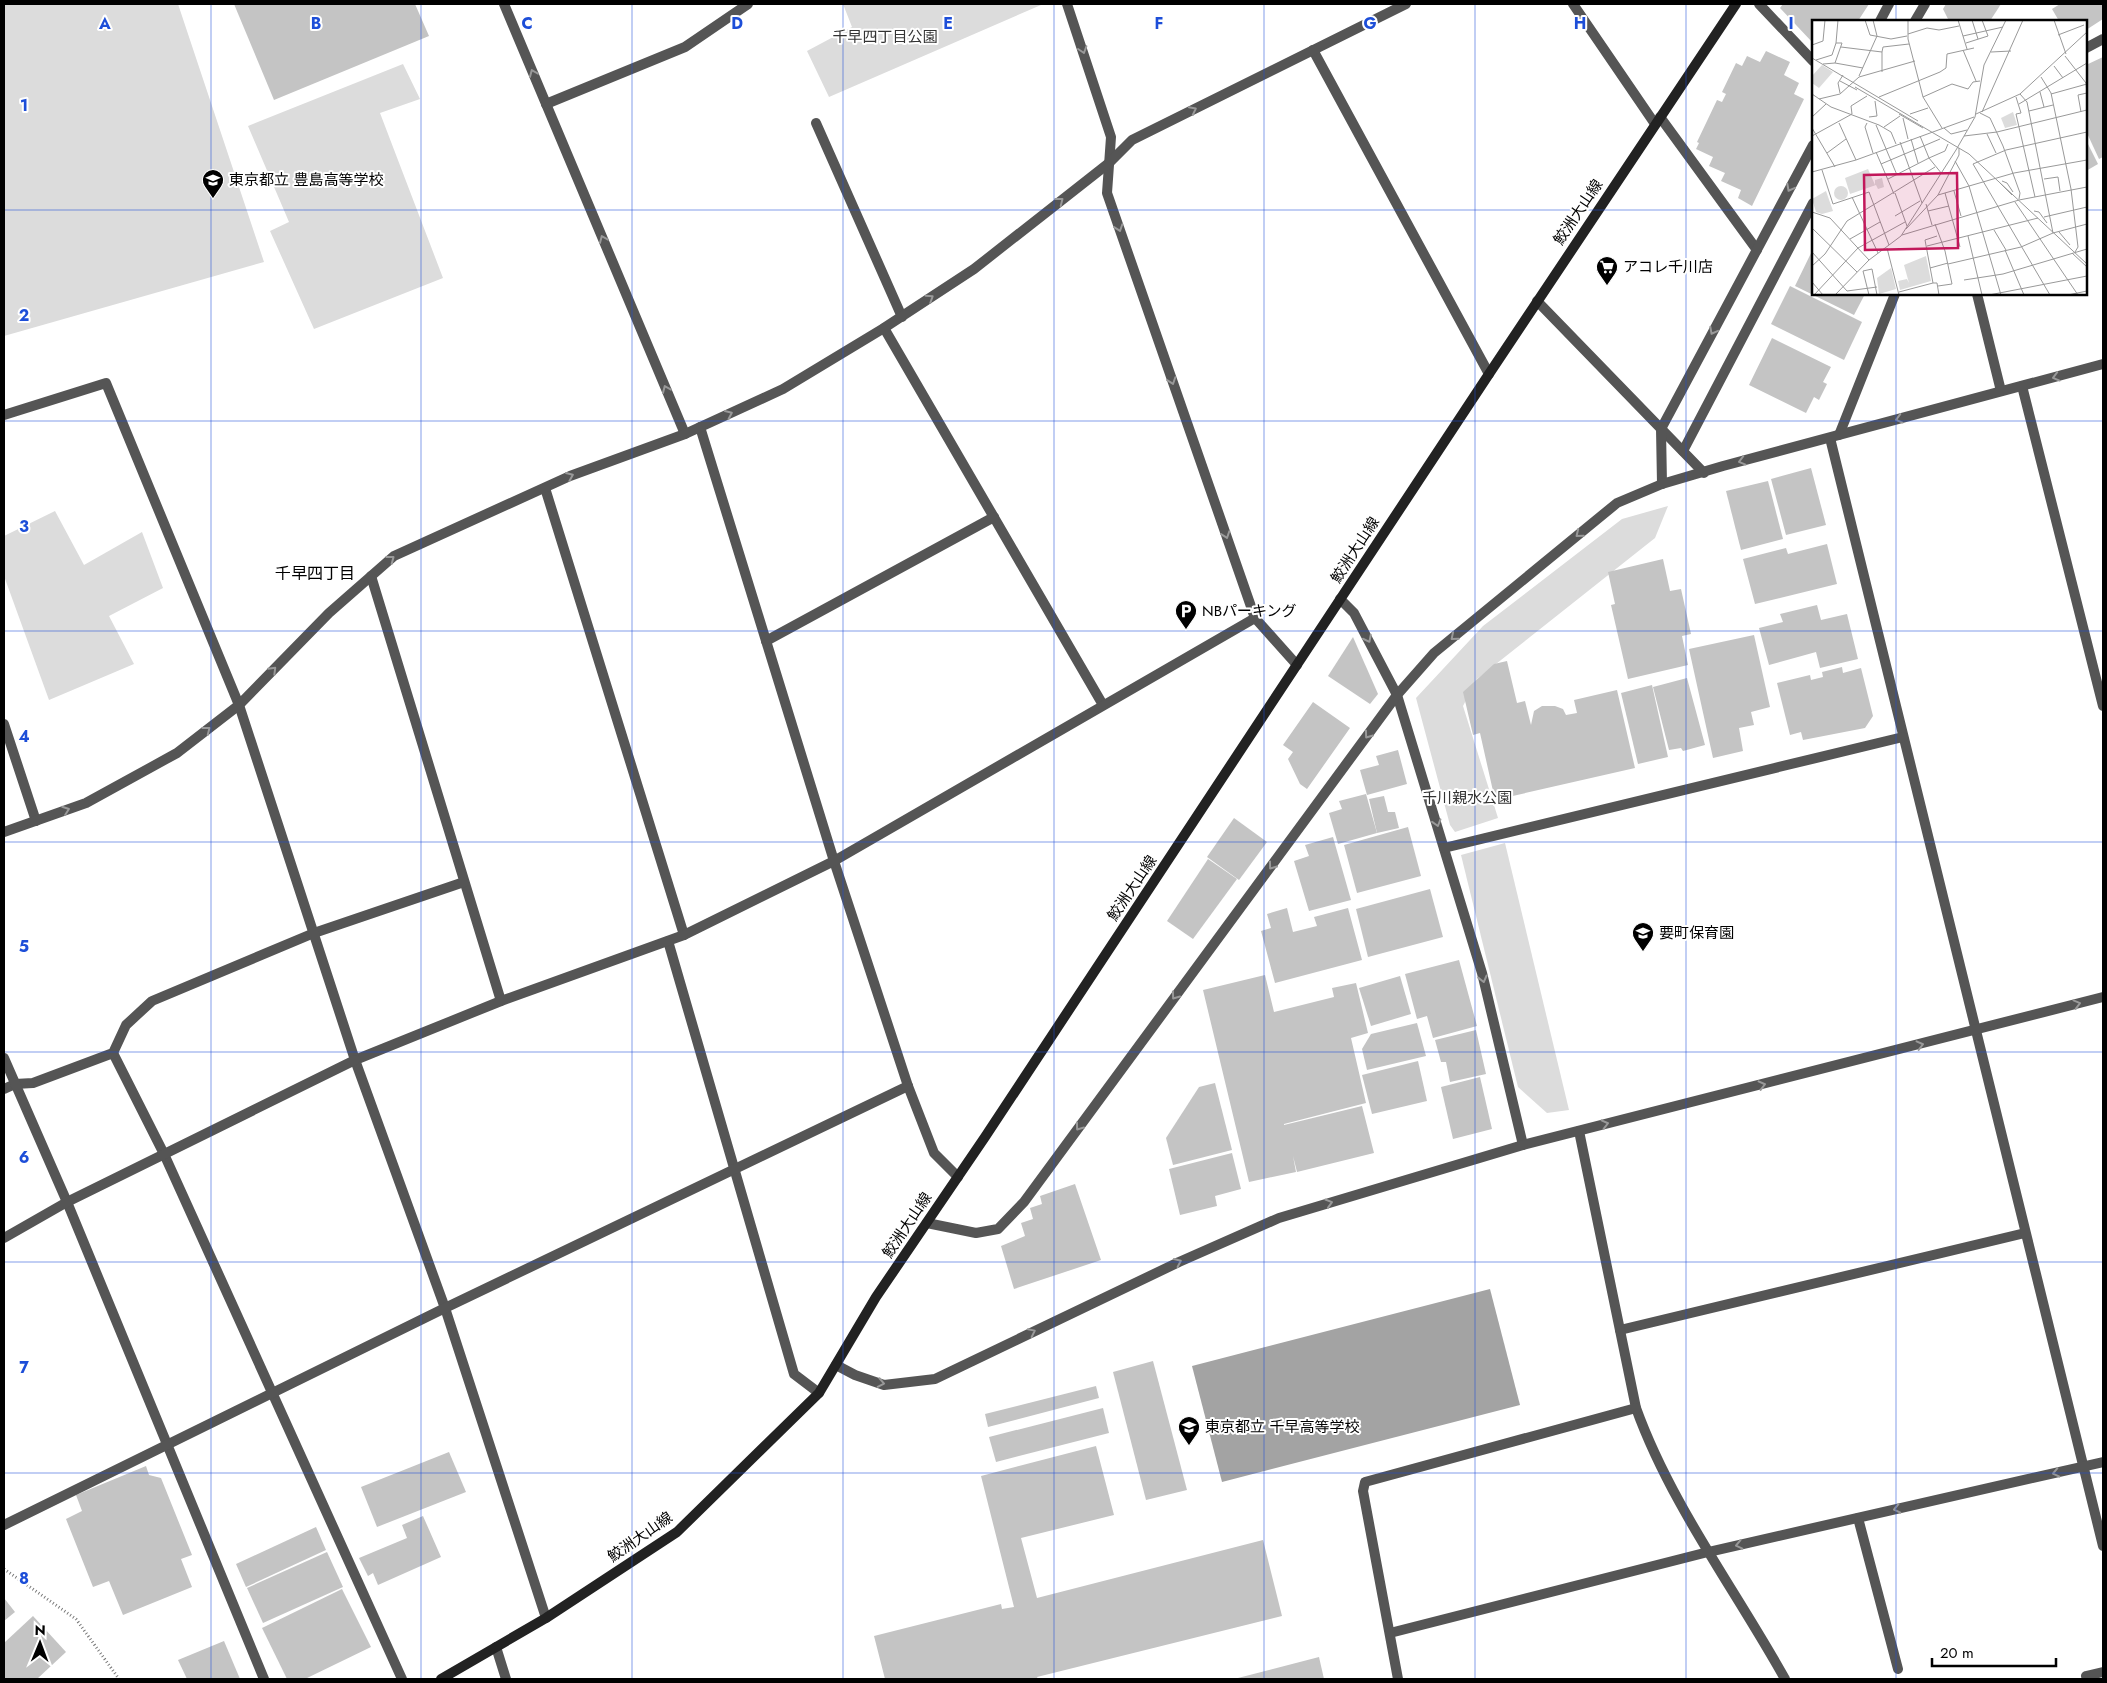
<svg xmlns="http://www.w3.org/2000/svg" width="2107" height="1683" font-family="Jost,'Noto Sans JP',sans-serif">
<rect width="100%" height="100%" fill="#fff"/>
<!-- green -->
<g fill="#dcdcdc">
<path d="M4 4H178L264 262 4 336Z"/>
<path d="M843 4H1040L1041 5 829 97 807 51 852 27Z"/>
<path d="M403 64 420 99 380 113 443 278 314 329 270 231 289 222 248 126Z"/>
<path d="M1668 506 1655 538 1477 679 1463 706 1498 818 1455 832 1450 825 1416 698 1483 626 1622 519Z"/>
<path d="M55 511 84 565 142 532 163 588 109 616 134 664 49 700 4 576V536Z"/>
<path d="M1505 843 1569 1110 1547 1113 1518 1087 1461 855Z"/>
</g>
<!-- water -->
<path fill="#a3a3a3" d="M1490 1289 1520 1405 1222 1482 1192 1366Z"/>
<!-- building -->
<g fill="#c4c4c4">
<path d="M234 4H415L429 36 274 100Z"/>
<path d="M1783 4H1869L1858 21H1813V43L1780 8Z"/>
<path d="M1946 4H2001L1990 21H1949L1943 9Z"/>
<path d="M2060 4H2103V19L2086 30V21H2059L2052 9Z"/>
<path d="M1766 51 1790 62 1784 75 1799 83 1794 94 1804 99 1752 206 1738 198 1741 190 1721 181 1725 173 1709 166 1713 157 1696 149 1699 143 1697 142 1717 100 1722 102 1726 94 1722 92 1736 63 1742 66 1747 56 1760 62Z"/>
<path d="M2103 57V157L2099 159 2086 131V65Z"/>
<path d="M2086 140 2098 164 2086 171Z"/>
<path d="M1813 249V294H1865L1854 315 1795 286Z"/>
<path d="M1790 286 1862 322 1844 360 1771 324Z"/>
<path d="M1772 338 1831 367 1823 382 1827 384 1819 400 1814 397 1806 413 1749 385Z"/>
<path d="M1811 468 1826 525 1786 535 1771 479Z"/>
<path d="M1768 481 1783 539 1741 550 1726 491Z"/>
<path d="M1827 544 1837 584 1755 604 1743 559 1786 548 1788 554Z"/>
<path d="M1663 559 1670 591 1681 589 1691 634 1682 636 1688 665 1628 679 1611 605 1615 604 1608 572Z"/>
<path d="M1817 605 1821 620 1847 614 1858 659 1820 668 1816 652 1769 665 1759 628 1783 622 1780 614Z"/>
<path d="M1754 635 1770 707 1751 712 1754 725 1739 728 1743 751 1713 758 1689 649Z"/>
<path d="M1353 637 1378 694 1370 704 1328 676Z"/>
<path d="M1507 661 1517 703 1525 701 1531 725 1534 711 1542 706H1555L1563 709 1566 715 1577 713 1574 700 1617 690 1635 768 1495 800 1480 733 1473 735 1463 692 1494 664Z"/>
<path d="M1842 667 1843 673 1861 668 1873 716 1865 728 1803 740 1801 732 1790 735 1777 683 1810 675 1811 680 1823 677 1822 672Z"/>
<path d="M1687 678 1705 745 1683 751 1681 748 1669 750 1653 687Z"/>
<path d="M1652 685 1668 757 1638 764 1621 693Z"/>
<path d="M1313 702 1350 728 1307 789 1300 784 1288 759 1293 752 1283 745Z"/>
<path d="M1398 750 1407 784 1367 795 1360 770 1379 765 1376 756Z"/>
<path d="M1366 794 1377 833 1338 844 1329 813 1342 809 1339 801Z"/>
<path d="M1384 796 1388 812H1395L1399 828 1377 833 1369 799Z"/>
<path d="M1234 818 1267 842 1239 880 1207 857Z"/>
<path d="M1408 827 1421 876 1357 893 1344 845Z"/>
<path d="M1333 837 1351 900 1309 911 1294 861 1309 856 1305 845Z"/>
<path d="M1208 859 1237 879 1193 939 1167 921Z"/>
<path d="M1430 889 1443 937 1368 957 1356 909Z"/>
<path d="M1287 908 1293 932 1317 926 1314 917 1348 908 1362 960 1275 983 1261 931 1271 928 1267 914Z"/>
<path d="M1459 960 1477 1026 1433 1038 1427 1016 1417 1019 1405 974Z"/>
<path d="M1265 975 1274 1012 1334 997 1332 988 1356 983 1368 1033 1351 1038 1366 1103 1284 1124V1125L1362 1106 1374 1153 1297 1172 1293 1156 1296 1172 1249 1182 1203 990Z"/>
<path d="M1400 976 1411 1014 1371 1026 1359 988Z"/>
<path d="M1417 1023 1426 1056 1367 1070 1362 1049 1371 1034Z"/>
<path d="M1476 1030 1486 1074 1450 1082 1446 1062H1441L1435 1040Z"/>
<path d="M1418 1061 1427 1101 1372 1114 1362 1075Z"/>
<path d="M1480 1077 1492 1129 1453 1139 1441 1087Z"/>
<path d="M1215 1083 1232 1150 1173 1165 1166 1138 1199 1087Z"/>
<path d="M1232 1153 1241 1189 1215 1196 1217 1206 1180 1215 1169 1169Z"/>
<path d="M1075 1184 1101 1260 1014 1289 1001 1246 1025 1236 1021 1223 1033 1219 1030 1208 1042 1204 1040 1196Z"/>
<path d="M1153 1361 1187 1490 1146 1500 1113 1372Z"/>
<path d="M1096 1386 1099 1398 988 1427 985 1414Z"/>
<path d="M1103 1408 1109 1433 996 1462 989 1437Z"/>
<path d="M1096 1446 1114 1515 1021 1538 1037 1598 1263 1540 1282 1616 1037 1677 1038 1679H885L874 1636 1001 1604 1002 1609 1014 1607 981 1476Z"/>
<path d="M449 1452 466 1492 377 1527 361 1487Z"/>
<path d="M146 1466 149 1475 161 1478 192 1555 181 1559 192 1587 123 1615 109 1581 93 1587 66 1519 82 1511 76 1495Z"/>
<path d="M423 1516 441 1557 378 1585 373 1573 368 1576 359 1558 407 1538 402 1525Z"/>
<path d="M316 1527 326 1550 246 1587 236 1564Z"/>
<path d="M327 1552 343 1587 263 1623 247 1588Z"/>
<path d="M342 1589 371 1647 305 1679H287L262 1628Z"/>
<path d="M4 1598 15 1612 4 1621Z"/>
<path d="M33 1616 66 1652 37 1679H4V1643Z"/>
<path d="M224 1641 240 1679H187L178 1660Z"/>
<path d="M1319 1657 1324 1679H1234Z"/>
</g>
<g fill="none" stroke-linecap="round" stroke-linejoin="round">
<!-- path -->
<path stroke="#777" stroke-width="3" stroke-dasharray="1 2.5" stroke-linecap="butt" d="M4 1569 76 1619 119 1679"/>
<!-- lane -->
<g stroke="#555" stroke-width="10">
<path d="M1573 4 1655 124"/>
<path d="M2086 48 2103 39"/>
<path d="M1313 50 1489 374"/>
<path d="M1660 117 1757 250"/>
<path d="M1977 294 2001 391"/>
<path d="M1537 301 1704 473"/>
<path d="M884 328 1103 705"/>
<path d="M1839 435 1895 294"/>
<path d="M371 576 501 1001"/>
<path d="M766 641 994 517"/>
<path d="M4 724 36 821"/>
<path d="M668 941 794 1374 819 1393"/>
<path d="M113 1053 164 1154 402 1679"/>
<path d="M355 1060 501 1001 684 935 545 488"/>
<path d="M4 1089 15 1084 33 1083 113 1053 126 1025 152 1001 314 933 464 882"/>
<path d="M1620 1330 2025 1233"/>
<path d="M1858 1518 1898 1669"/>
<path d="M2087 1679 2086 1676 2103 1672"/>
</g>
<!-- street -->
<g stroke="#555" stroke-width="10">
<path d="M504 4 685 434"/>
<path d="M1067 4 1111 137 1107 193 1255 618 1297 665"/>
<path d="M1759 4 1813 61"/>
<path d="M1880 21 1889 4"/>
<path d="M1915 21 1925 4"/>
<path d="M546 104 685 47 748 4"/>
<path d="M816 123 902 317"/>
<path d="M2022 386 2103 706"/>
<path d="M4 415 106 383 239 705 355 1060 445 1308 546 1618"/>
<path d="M700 427 834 861 908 1086 934 1153 958 1177"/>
<path d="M1830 438 2103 1546"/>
<path d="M1683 451 1813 203"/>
<path d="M1662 484 1661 429 1813 145"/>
<path d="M1340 599 1354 613 1397 695 1482 973 1523 1145"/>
<path d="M4 832 86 803 177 753 239 705 329 613 394 556 570 476 685 434 783 389 884 328 974 269 1109 163 1132 140 1406 4"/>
<path d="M1444 848 1903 737"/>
<path d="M684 935 834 861 1255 618"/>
<path d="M4 1058 67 1202 264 1679"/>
<path d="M1579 1131 1636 1408C1671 1505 1735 1589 1785 1679"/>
<path d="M927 1223 976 1233 998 1229 1024 1202 1397 695 1434 653 1617 503 1662 484 1723 466 2103 364"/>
<path d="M4 1238 67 1202 355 1060"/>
<path d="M836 1365 855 1375 884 1385 935 1379 1179 1262 1279 1218 1523 1145 2103 997"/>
<path d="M4 1525 445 1308 908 1086"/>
<path d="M1390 1633 1708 1552 2103 1462"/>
<path d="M496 1647 506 1679"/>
<path d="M1398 1679 1363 1491 1365 1482 1636 1408"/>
</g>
<!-- secondary -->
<path stroke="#222" stroke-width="10" d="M441 1679 546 1618 677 1532 819 1393 876 1297 985 1137 1489 374 1736 4"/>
</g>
<!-- one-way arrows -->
<defs><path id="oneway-chevron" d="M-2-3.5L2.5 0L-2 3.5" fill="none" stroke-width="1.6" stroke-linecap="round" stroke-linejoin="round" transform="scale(1.25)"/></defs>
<g stroke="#999">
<use href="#oneway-chevron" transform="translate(1083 50) rotate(72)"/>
<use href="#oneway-chevron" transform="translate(533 73) rotate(-113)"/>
<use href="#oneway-chevron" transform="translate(1193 110) rotate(-27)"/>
<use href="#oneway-chevron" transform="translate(1790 188) rotate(118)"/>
<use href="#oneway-chevron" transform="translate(1060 201) rotate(-38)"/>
<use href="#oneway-chevron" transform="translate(1119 228) rotate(71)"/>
<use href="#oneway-chevron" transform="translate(603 239) rotate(-113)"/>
<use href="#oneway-chevron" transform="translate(930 298) rotate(-33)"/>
<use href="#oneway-chevron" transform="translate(1713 331) rotate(118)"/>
<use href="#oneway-chevron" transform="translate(2056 377) rotate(165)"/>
<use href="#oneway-chevron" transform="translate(1172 381) rotate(71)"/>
<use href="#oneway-chevron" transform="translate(666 389) rotate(-113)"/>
<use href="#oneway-chevron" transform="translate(729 414) rotate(-25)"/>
<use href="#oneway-chevron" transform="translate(1899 419) rotate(165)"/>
<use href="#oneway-chevron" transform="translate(1742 461) rotate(165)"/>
<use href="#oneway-chevron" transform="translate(570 476) rotate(-23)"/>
<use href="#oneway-chevron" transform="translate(1579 534) rotate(141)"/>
<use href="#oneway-chevron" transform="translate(1226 535) rotate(71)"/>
<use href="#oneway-chevron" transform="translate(391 559) rotate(-37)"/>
<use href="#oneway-chevron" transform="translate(1454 637) rotate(140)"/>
<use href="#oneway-chevron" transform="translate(1368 639) rotate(63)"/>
<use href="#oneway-chevron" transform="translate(273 670) rotate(-45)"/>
<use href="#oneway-chevron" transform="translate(207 730) rotate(-38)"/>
<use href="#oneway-chevron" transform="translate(1368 735) rotate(126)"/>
<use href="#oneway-chevron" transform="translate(66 810) rotate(-20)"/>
<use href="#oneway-chevron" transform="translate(1437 823) rotate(73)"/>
<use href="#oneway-chevron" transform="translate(1272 866) rotate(126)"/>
<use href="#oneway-chevron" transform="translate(1483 979) rotate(76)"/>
<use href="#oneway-chevron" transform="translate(1175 996) rotate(126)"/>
<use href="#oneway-chevron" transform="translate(2077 1004) rotate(-15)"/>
<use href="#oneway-chevron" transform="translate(1920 1045) rotate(-14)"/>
<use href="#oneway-chevron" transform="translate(1762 1085) rotate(-14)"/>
<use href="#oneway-chevron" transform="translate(1605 1124) rotate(-14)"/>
<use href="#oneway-chevron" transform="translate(1079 1127) rotate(126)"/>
<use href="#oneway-chevron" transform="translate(1329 1203) rotate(-17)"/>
<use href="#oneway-chevron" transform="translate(1178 1262) rotate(-25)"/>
<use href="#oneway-chevron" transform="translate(1032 1332) rotate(-26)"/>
<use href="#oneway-chevron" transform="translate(881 1383) rotate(11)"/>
<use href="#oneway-chevron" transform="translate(2056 1473) rotate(167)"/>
<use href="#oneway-chevron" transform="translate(1897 1509) rotate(167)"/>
<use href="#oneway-chevron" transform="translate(1739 1545) rotate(167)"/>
</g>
<!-- grid -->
<path fill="none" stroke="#1d4ed8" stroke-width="1" stroke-opacity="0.55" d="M211 4V1679M421 4V1679M632 4V1679M843 4V1679M1054 4V1679M1264 4V1679M1475 4V1679M1686 4V1679M1896 4V21M4 210H1813M2086 210H2103M1896 294V1679M4 421H2103M4 631H2103M4 842H2103M4 1052H2103M4 1262H2103M4 1473H2103"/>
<!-- icons -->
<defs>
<g id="school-pin" transform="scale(1.125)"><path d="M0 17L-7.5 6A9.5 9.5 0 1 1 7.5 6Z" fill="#000" stroke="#fff"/><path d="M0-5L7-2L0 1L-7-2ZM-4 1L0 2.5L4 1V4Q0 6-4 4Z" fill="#fff"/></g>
<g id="supermarket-pin" transform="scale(1.125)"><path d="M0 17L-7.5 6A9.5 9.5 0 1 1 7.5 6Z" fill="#000" stroke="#fff"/><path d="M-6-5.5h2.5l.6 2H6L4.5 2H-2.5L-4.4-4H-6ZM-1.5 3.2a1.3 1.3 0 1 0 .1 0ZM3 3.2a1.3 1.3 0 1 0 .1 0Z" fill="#fff"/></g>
<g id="parking-pin" transform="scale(1.125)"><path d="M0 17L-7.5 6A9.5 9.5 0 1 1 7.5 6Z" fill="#000" stroke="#fff"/><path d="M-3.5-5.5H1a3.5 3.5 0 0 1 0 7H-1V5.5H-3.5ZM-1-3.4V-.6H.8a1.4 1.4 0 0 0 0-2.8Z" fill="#fff"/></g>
</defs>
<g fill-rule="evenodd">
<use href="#school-pin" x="213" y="180"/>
<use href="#supermarket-pin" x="1607" y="267"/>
<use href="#parking-pin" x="1186" y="611"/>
<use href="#school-pin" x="1643" y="933"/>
<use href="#school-pin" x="1189" y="1427"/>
</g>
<g text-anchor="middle" stroke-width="4" stroke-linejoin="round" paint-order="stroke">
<!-- park labels -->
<g font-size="15" fill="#333" stroke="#fff">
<text x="885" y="42">千早四丁目公園</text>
<text x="1467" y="803">千川親水公園</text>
</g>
<!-- poi labels -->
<g font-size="15" fill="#000" stroke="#fff" text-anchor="start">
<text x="229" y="185">東京都立 豊島高等学校</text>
<text x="1623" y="272">アコレ千川店</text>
<text x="1202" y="616">NBパーキング</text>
<text x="1659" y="938">要町保育園</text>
<text x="1205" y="1432">東京都立 千早高等学校</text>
</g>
<!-- street labels -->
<g font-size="15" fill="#000" stroke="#fff">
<text transform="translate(1578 212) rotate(-56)" y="5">鮫洲大山線</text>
<text transform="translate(1355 550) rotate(-57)" y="5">鮫洲大山線</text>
<text transform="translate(1132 888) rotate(-56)" y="5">鮫洲大山線</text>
<text transform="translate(907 1225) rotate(-56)" y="5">鮫洲大山線</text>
<text transform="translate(640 1537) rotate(-35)" y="5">鮫洲大山線</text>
</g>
<!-- neighbourhood labels -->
<g font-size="16" fill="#000" stroke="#fff">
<text x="315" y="579">千早四丁目</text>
</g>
</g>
<!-- overview -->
<g transform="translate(1812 20)">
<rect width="275" height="275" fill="#fff"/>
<path d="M10 45 21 52 7 68 0 63V56ZM201 92 205 105 193 108 189 98ZM56 149 63 165V160L70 158 72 167 66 169 64 165 38 174 33 158ZM22 173a7 7 0 1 1 14 0a7 7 0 1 1-14 0ZM14 171 21 191 10 194 4 192 0 179ZM114 236 119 261 88 270 86 261 95 259 97 263 92 245ZM79 248 84 269 67 274 65 258Z" fill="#dcdcdc"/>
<path fill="none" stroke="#999" stroke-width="1" d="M53 0 58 15 79 19 95 16M96 0V19L111 77 130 108M146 0 155 29M160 0 166 19M242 0 254 34M96 14 115 8 127 10 147 6M246 15 272 5M151 16 191 7M154 23 176 16 170 0M0 25 11 21 13 0M29 27 70 32 71 27 97 24M151 30 164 61M179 32 199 31M253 36 274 63 275 74M0 38 106 101M4 40 20 35 24 23 26 0M23 43 51 48M11 44 23 43 30 23H24M242 46 251 58M70 52V32M47 56 65 16 61 0M229 57 239 73 259 169 266 227 263 232M28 61 45 70M43 67 157 134 275 244M228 72 232 87M28 73 26 63 31 55M0 74 19 87 67 105 79 112 84 124M208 74 215 82 241 213M239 74 275 64M67 77 128 52 134 48 135 34 162 28M111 77 140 64 156 69 161 62 168 61M204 77 209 93 204 94 223 177M7 79 28 74 47 57 103 41M207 84 275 43M217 91 241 85M170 92 211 0M269 92 266 75 275 73M168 93 178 98 191 126 208 173 207 179M87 94 111 108M98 94 116 88M164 94 208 74 275 12M0 97 14 84M57 97 65 96 63 81M91 98 96 119M27 103 44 140M55 103 53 107 61 133M64 105 85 155M72 107 88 96M0 108 23 147M132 108 139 114 155 110M175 114 184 133M0 116 40 94 39 86 55 76M108 116 117 138 130 154M152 116 185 112 275 90M99 119 106 143M88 122 110 183M64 132 82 174M15 133 34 119M117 138 133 131 136 124M143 141 157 166 189 275M69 144 128 119M10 150 21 184 57 172 77 225M0 152 44 140 162 97M76 159 117 138M232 159 246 157 248 171M190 161 195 163 201 172M188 163 200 175M142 171 149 196M83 173 95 206M133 173 148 227M126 175 147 135V128M40 177 66 233M203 182 266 275M114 184 120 205M116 191 137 186M222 191 227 192 235 203M0 192 18 198 57 240M83 196 108 181M232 197 275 187M123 204 133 231 140 264 126 266M0 208 45 252M94 209 126 175 202 153 275 140M182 210 194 230M247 212 258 225M90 215 207 180 275 167M125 216 113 220 121 263H125L127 275M156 216 170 275M38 219 68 202M115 226 226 198M75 228 87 275M193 230 212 275M0 232 35 271 65 267M260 233 275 247M136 244 209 227 241 213 275 204M0 246 13 234 35 201 123 147M118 248 136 243M51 251 60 249 65 275M51 251 57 275M152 260 191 254 275 229M0 262 11 275M87 272 121 263M2 275 46 228 93 202M23 275 57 240 89 216 144 130 163 97 172 45 194 0M177 275 275 256M238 275 161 144 194 130 275 112M256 275 275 271"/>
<path fill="#c2185b" fill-opacity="0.15" stroke="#c2185b" stroke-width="2.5" d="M145 153 146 228 53 230 52 155Z"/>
<rect width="275" height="275" fill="none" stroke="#000" stroke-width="2.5"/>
</g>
<g font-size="16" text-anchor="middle" font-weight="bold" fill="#1d4ed8" stroke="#fff" stroke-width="4" stroke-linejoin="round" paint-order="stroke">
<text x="105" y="29">A</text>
<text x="316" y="29">B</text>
<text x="527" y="29">C</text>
<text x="737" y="29">D</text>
<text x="948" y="29">E</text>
<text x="1159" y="29">F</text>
<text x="1370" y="29">G</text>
<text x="1580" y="29">H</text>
<text x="1791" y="29">I</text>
<text x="24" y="111">1</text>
<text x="24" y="321">2</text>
<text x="24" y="532">3</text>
<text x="24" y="742">4</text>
<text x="24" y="952">5</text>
<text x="24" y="1163">6</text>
<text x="24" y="1373">7</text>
<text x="24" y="1584">8</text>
</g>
<!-- border -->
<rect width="2107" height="1683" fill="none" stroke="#000000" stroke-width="10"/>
<!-- north arrow -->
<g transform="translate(40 1643) rotate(1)" stroke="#ffffff" stroke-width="4" paint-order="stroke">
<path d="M0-4L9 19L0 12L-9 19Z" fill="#000000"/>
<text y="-8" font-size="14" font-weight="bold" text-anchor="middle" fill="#000000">N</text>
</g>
<!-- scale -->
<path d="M1932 1658v8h124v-8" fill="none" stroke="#000000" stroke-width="2.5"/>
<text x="1940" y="1658" font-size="15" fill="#000000" stroke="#ffffff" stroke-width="4" paint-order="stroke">20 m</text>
</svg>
